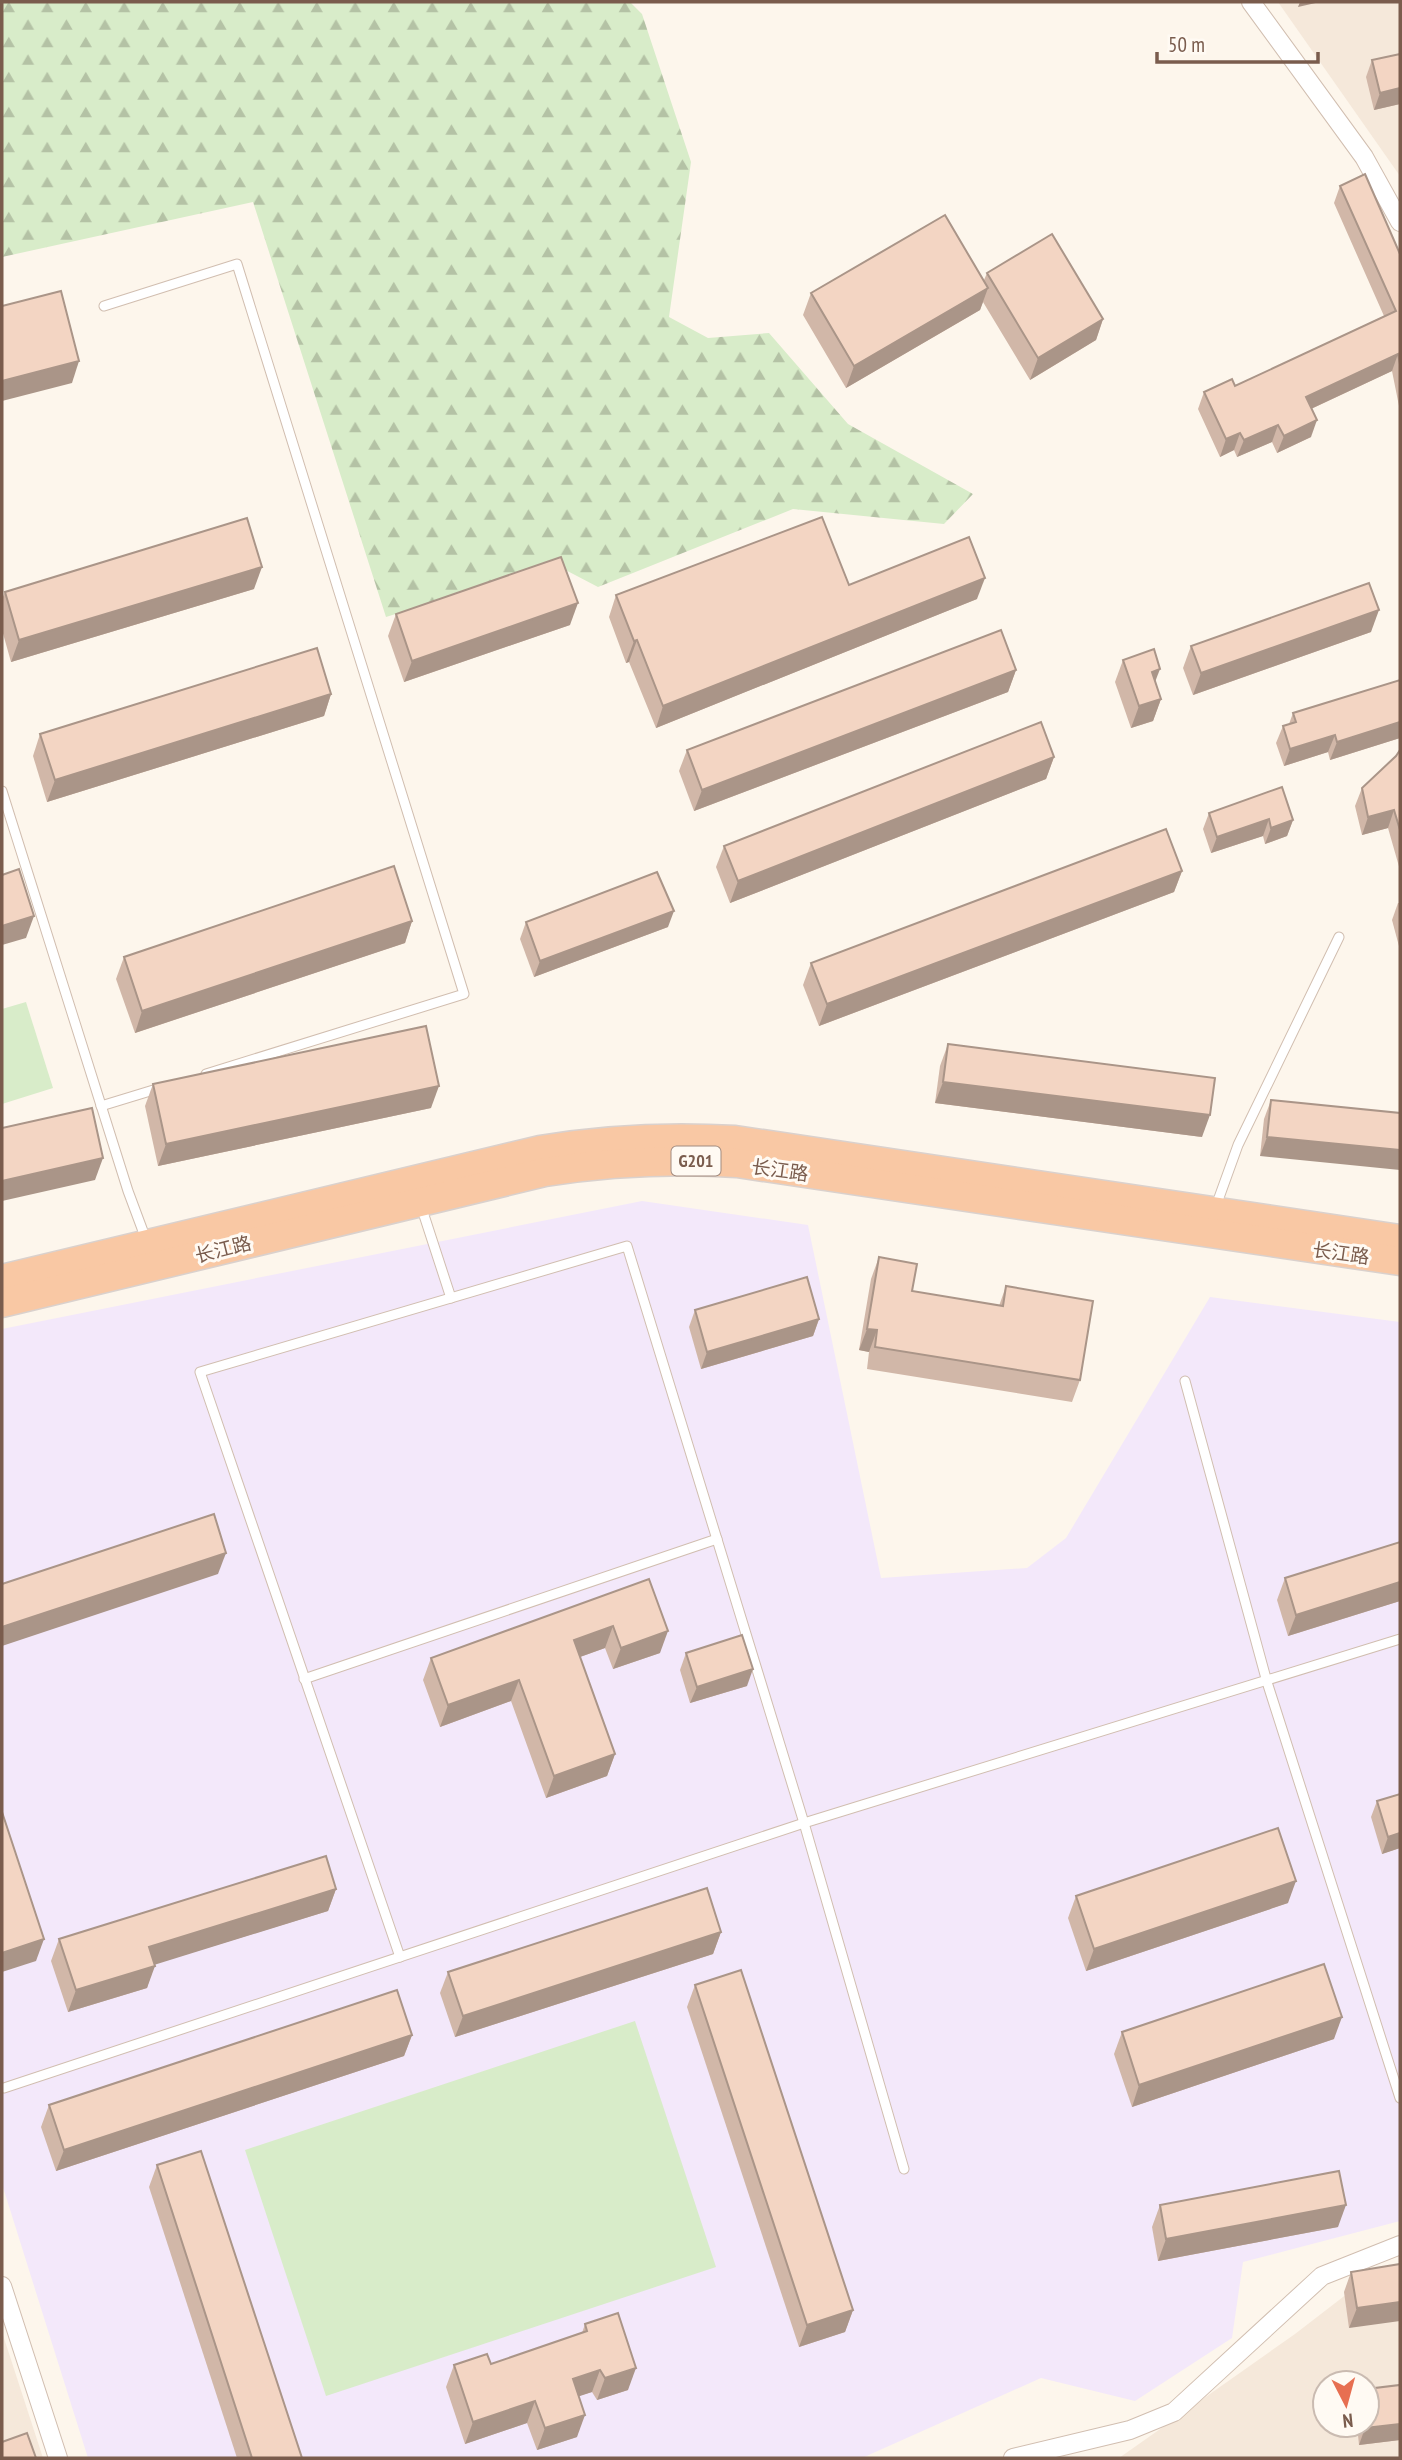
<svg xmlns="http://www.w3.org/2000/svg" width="1402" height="2460" font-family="'PT Sans Narrow','Noto Sans SC',sans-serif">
<defs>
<pattern id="forest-firs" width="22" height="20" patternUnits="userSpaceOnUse" patternTransform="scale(1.75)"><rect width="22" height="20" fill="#d8ecc9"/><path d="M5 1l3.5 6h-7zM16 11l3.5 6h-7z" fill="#b4c2a5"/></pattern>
</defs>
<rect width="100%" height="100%" fill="#fdf6ec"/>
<!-- residential -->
<g fill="#f5e8da" fill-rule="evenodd">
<path d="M1278 2H1400V176Z"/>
<path d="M1400 2265V2458H1119L1295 2334 1378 2270ZM1325 2383H1367V2425H1325Z"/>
<path d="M2 2332 43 2458H2Z"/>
</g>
<!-- education -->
<path fill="#f3e8fa" d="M642 1201 808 1225 881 1578 1027 1568 1066 1538 1210 1297 1400 1322V2221L1243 2262 1232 2338 1135 2401 1041 2378 862 2458H88L2 2184V1329Z"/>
<!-- forest -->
<path fill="url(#forest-firs)" d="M2 2H630L642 14 691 162 669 317 708 338 769 333 848 424 973 494 944 524 793 509 598 587 554 564 386 617 253 202 2 257Z"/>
<!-- garden -->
<g fill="#d8ecc9">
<path d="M26 1002 53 1088 2 1104V1009Z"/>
<path d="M635 2021 716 2267 326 2396 245 2150Z"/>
</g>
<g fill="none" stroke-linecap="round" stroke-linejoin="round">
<!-- service casing -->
<g stroke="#d1beb0" stroke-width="11">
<g id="service">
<path d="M104 306 237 264 464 994 206 1074"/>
<path d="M2 791 128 1191 147 1242"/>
<path d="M101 1106 160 1088"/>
<path d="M421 1206 451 1298"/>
<path d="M1216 1206 1238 1145 1339 937"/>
<path d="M1185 1381 1267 1682 1400 2098"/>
<path d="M304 1679 717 1539"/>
<path d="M400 1957 200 1372 627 1246 804 1823 904 2169"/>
<path d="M4 2088 804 1823 1400 1639"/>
</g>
</g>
<!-- minor casing -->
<g stroke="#d1beb0" stroke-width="20">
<g id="minor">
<path d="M1251 2 1364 157 1400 222"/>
<path d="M2 2286 58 2458"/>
<path d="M1013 2458 1130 2430 1174 2412 1322 2276 1400 2245"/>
</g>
</g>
<!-- trunk casing -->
<g stroke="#dad1cd" stroke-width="31">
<g id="trunk">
<path d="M2 1279 540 1150C606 1139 668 1136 735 1140L1400 1239"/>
<path d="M2 1303 545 1172C610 1162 671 1159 737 1163L1400 1261"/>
</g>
</g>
<!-- service -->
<use href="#service" stroke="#fff" stroke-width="9"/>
<!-- minor -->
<use href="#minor" stroke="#fff" stroke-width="18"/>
<!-- trunk -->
<use href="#trunk" stroke="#f9c8a4" stroke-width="28"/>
</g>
<!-- wall -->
<g fill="#d1b7a8">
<path d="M1400 54V104L1374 110 1366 77 1372 60Z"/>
<path d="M1340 186 1400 254V411L1392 371 1311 409V437L1277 453 1272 442 1237 457 1234 450 1220 457 1198 409 1204 392 1235 386 1384 316 1334 203Z"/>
<path d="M987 273 1103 319 1096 340 1030 380 983 302 980 310 846 388 803 315 811 293 984 280Z"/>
<path d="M849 585 977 599 656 728 629 662 626 663 609 617 616 595Z"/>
<path d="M254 589 11 662 2 630V599L5 592Z"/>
<path d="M396 614 570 625 404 682 388 636Z"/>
<path d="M1371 632 1193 695 1183 668 1191 646Z"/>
<path d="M1123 660 1155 682 1161 699 1153 721 1131 728 1115 682Z"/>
<path d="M1016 670 1008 692 694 811 679 771 687 750Z"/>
<path d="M1400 680V738L1330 760 1328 752 1284 766 1276 743 1283 726 1289 724 1293 713Z"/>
<path d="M331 694 324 716 47 802 33 756 40 734Z"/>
<path d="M1400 750V870L1388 828 1362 835 1355 806 1362 788 1396 756Z"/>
<path d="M1054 757 1046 779 730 903 716 867 724 846Z"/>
<path d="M1209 813 1293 820 1287 836 1265 844 1263 836 1211 853 1203 829Z"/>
<path d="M1182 871 1174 892 819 1026 803 985 811 963Z"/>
<path d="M1398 903H1400V950L1392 920Z"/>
<path d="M412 921 405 943 135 1033 116 979 124 957Z"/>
<path d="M526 922 668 927 534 977 520 939Z"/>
<path d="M948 1044 1202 1137 935 1103 940 1066Z"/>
<path d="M153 1084 431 1108 158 1166 145 1106Z"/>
<path d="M1271 1100 1400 1113 1260 1156 1264 1119Z"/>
<path d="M879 1257 912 1291 999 1306 1006 1286 1080 1380 1072 1402 867 1369 869 1352 859 1350 871 1279Z"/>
<path d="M695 1310 819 1319 813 1336 701 1369 689 1327Z"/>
<path d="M1400 1542V1601L1288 1636 1277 1600 1285 1578Z"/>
<path d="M649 1579 660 1653 613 1669 605 1648 580 1657 615 1754 607 1776 546 1798 511 1701 440 1727 423 1680 431 1658Z"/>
<path d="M686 1653 747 1686 690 1703 680 1670Z"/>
<path d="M1400 1794V1848L1382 1854 1371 1817 1377 1801Z"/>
<path d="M336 1889 328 1911 154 1964 147 1988 68 2012 51 1961 59 1939Z"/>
<path d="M1076 1896 1288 1903 1086 1971 1068 1918Z"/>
<path d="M721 1932 713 1954 455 2037 440 1993 448 1972Z"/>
<path d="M695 1985 853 2310 845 2332 799 2347 687 2007Z"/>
<path d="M1122 2032 1334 2039 1132 2107 1114 2054Z"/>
<path d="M412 2035 404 2056 56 2171 41 2127 49 2105Z"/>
<path d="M157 2165 302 2458H237L149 2187Z"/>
<path d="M1160 2205 1338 2227 1158 2261 1152 2227Z"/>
<path d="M1400 2264 1349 2328 1344 2292 1351 2272Z"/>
<path d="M585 2324 628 2390 597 2400 592 2392 578 2396 577 2437 537 2450 527 2423 465 2444 446 2387 454 2365 491 2364 582 2333Z"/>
<path d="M1400 2385V2440L1359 2445 1357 2425H1367Z"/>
</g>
<!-- shaded-wall -->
<g fill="#aa9588">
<path d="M1300 2H1320L1298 7Z"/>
<path d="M1400 88V104L1374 110 1380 93Z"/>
<path d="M988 288 980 310 846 388 854 366Z"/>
<path d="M1103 319 1096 340 1030 380 1038 358Z"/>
<path d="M1398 354 1392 371 1300 414 1306 397Z"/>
<path d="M79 361 72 383 2 401V381Z"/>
<path d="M1317 420 1311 437 1277 453 1284 436Z"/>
<path d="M1278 425 1272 442 1237 457 1244 440Z"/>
<path d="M1240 433 1234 450 1220 457 1226 439Z"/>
<path d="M262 567 254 589 11 662 19 640Z"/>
<path d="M985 578 977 599 656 728 663 706Z"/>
<path d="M578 603 570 625 404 682 412 661Z"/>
<path d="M1379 610 1371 632 1193 695 1201 673Z"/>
<path d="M637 640 629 662 626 663 634 641Z"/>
<path d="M1160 669 1152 690V672Z"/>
<path d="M1016 670 1008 692 694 811 702 790Z"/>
<path d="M331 694 324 716 47 802 55 780Z"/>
<path d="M1161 699 1153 721 1131 728 1139 706Z"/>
<path d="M1400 722V738L1330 760 1337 742Z"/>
<path d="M1335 735 1328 752 1284 766 1290 749Z"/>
<path d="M1054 757 1046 779 730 903 738 881Z"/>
<path d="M1394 810 1388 828 1362 835 1368 817Z"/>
<path d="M1269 819 1263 836 1211 853 1217 837Z"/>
<path d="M1293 820 1287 836 1265 844 1271 828Z"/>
<path d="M1182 871 1174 892 819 1026 827 1004Z"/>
<path d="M674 911 668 927 534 977 540 961Z"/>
<path d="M34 916 26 938 2 945V926Z"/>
<path d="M412 921 405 943 135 1033 142 1011Z"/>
<path d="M943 1082 1210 1115 1202 1137 935 1103Z"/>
<path d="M439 1086 431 1108 158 1166 166 1144Z"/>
<path d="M1267 1137 1400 1150V1170L1260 1156Z"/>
<path d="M103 1158 95 1180 2 1201V1181Z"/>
<path d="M819 1319 813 1336 701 1369 707 1352Z"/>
<path d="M867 1329 877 1330 869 1352 859 1350Z"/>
<path d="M226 1553 218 1574 2 1646V1627Z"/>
<path d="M1400 1582V1601L1288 1636 1296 1615Z"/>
<path d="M613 1626 605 1648 566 1662 574 1640Z"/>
<path d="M668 1631 660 1653 613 1669 621 1648Z"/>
<path d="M753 1669 747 1686 690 1703 697 1687Z"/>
<path d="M519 1680 511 1701 440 1727 448 1705Z"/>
<path d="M615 1754 607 1776 546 1798 554 1776Z"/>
<path d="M1400 1833V1848L1382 1854 1388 1837Z"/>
<path d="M1296 1881 1288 1903 1086 1971 1094 1949Z"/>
<path d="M336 1889 328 1911 141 1969 149 1947Z"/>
<path d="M721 1932 713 1954 455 2037 463 2016Z"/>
<path d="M44 1939 36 1961 2 1972V1953Z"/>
<path d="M155 1966 147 1988 68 2012 76 1990Z"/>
<path d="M1342 2017 1334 2039 1132 2107 1139 2085Z"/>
<path d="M412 2035 404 2056 56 2171 64 2150Z"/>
<path d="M1346 2205 1338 2227 1158 2261 1166 2239Z"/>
<path d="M1400 2302V2321L1349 2328 1357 2308Z"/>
<path d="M853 2310 845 2332 799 2347 807 2325Z"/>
<path d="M636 2368 628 2390 597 2400 605 2378Z"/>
<path d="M600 2370 592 2392 565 2401 573 2379Z"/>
<path d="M535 2401 527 2423 465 2444 473 2422Z"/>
<path d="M585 2415 577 2437 537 2450 545 2428Z"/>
<path d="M1400 2424V2440L1359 2445 1365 2428Z"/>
</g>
<!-- building -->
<g fill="#f3d5c3" stroke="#aa9588" stroke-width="2">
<path d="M1400 54V88L1380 93 1372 60Z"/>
<path d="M1365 174 1400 254V364L1398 354 1306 397 1317 420 1284 436 1278 425 1244 440 1240 433 1226 439 1204 392 1232 379 1235 386 1396 311 1340 186Z"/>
<path d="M945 215 988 288 854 366 811 293Z"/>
<path d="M1052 234 1103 319 1038 358 987 273Z"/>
<path d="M61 291 79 361 2 381V306Z"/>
<path d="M822 517 849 585 969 537 985 578 663 706 637 640 634 641 616 595Z"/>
<path d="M247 518 262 567 19 640 5 592Z"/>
<path d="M561 557 578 603 412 661 396 614Z"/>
<path d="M1369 583 1379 610 1201 673 1191 646Z"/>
<path d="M1001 630 1016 670 702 790 687 750Z"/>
<path d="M317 648 331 694 55 780 40 734Z"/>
<path d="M1154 649 1160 669 1152 672 1161 699 1139 706 1123 660Z"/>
<path d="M1400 680V722L1337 742 1335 735 1290 749 1283 726 1296 722 1293 713Z"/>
<path d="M1041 722 1054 757 738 881 724 846Z"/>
<path d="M1400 750V830L1394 810 1368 817 1362 788 1396 756Z"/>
<path d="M1282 787 1293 820 1271 828 1269 819 1217 837 1209 813Z"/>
<path d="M1166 829 1182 871 827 1004 811 963Z"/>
<path d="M394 866 412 921 142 1011 124 957Z"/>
<path d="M19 869 34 916 2 926V875Z"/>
<path d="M657 872 674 911 540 961 526 922Z"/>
<path d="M426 1026 439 1086 166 1144 153 1084Z"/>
<path d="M948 1044 1215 1078 1210 1115 943 1082Z"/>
<path d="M1271 1100 1400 1113V1150L1267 1137Z"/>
<path d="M92 1108 103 1158 2 1181V1128Z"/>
<path d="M879 1257 917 1264 912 1291 1003 1306 1006 1286 1093 1301 1080 1380 875 1347 877 1330 867 1329Z"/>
<path d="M807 1277 819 1319 707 1352 695 1310Z"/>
<path d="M214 1514 226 1553 2 1627V1584Z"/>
<path d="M1400 1542V1582L1296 1615 1285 1578Z"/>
<path d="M649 1579 668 1631 621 1648 613 1626 574 1640 615 1754 554 1776 519 1680 448 1705 431 1658Z"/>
<path d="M742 1635 753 1669 697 1687 686 1653Z"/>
<path d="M1400 1794V1833L1388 1837 1377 1801Z"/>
<path d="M2 1812 44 1939 2 1953Z"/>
<path d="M1278 1828 1296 1881 1094 1949 1076 1896Z"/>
<path d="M326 1856 336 1889 149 1947 155 1966 76 1990 59 1939Z"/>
<path d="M707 1888 721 1932 463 2016 448 1972Z"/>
<path d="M1324 1964 1342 2017 1139 2085 1122 2032Z"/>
<path d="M741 1970 853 2310 807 2325 695 1985Z"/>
<path d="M397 1990 412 2035 64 2150 49 2105Z"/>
<path d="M201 2151 302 2458H252L157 2165Z"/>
<path d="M1339 2171 1346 2205 1166 2239 1160 2205Z"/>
<path d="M1400 2264V2302L1357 2308 1351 2272Z"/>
<path d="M618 2313 636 2368 605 2378 600 2370 573 2379 585 2415 545 2428 535 2401 473 2422 454 2365 487 2354 491 2364 587 2331 585 2324Z"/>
<path d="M1400 2385V2424L1365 2428V2425H1367V2389Z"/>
<path d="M27 2433 36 2458H2V2442Z"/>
</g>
<g text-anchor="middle" stroke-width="6" stroke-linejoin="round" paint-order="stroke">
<!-- shield labels -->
<rect fill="#fffaf3" stroke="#a28b7f" stroke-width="2" x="671.5" y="1146.5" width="49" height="29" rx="5"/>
<g font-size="18" font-weight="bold" fill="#7a5c4d">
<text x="696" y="1167">G201</text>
</g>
<!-- street labels -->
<g font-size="19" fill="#7a5c4d" stroke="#fffaf3">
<text transform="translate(780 1170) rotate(8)" y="7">长江路</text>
<text transform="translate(223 1249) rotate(-14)" y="7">长江路</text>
<text transform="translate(1341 1253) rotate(8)" y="7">长江路</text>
</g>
</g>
<!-- border -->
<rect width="1402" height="2460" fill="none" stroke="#7a5c4d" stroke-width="7"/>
<!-- north arrow -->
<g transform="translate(1346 2404) rotate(174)"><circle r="33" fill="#fffaf3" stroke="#cabbb1" stroke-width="2"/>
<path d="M0-5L12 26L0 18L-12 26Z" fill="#e76f51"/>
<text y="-10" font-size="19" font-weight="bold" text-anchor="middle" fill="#7a5c4d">N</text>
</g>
<!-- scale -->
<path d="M1157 52v10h161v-10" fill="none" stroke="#7a5c4d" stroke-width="3.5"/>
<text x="1168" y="52" font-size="21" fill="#7a5c4d" stroke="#fffaf3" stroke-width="5" paint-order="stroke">50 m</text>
</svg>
